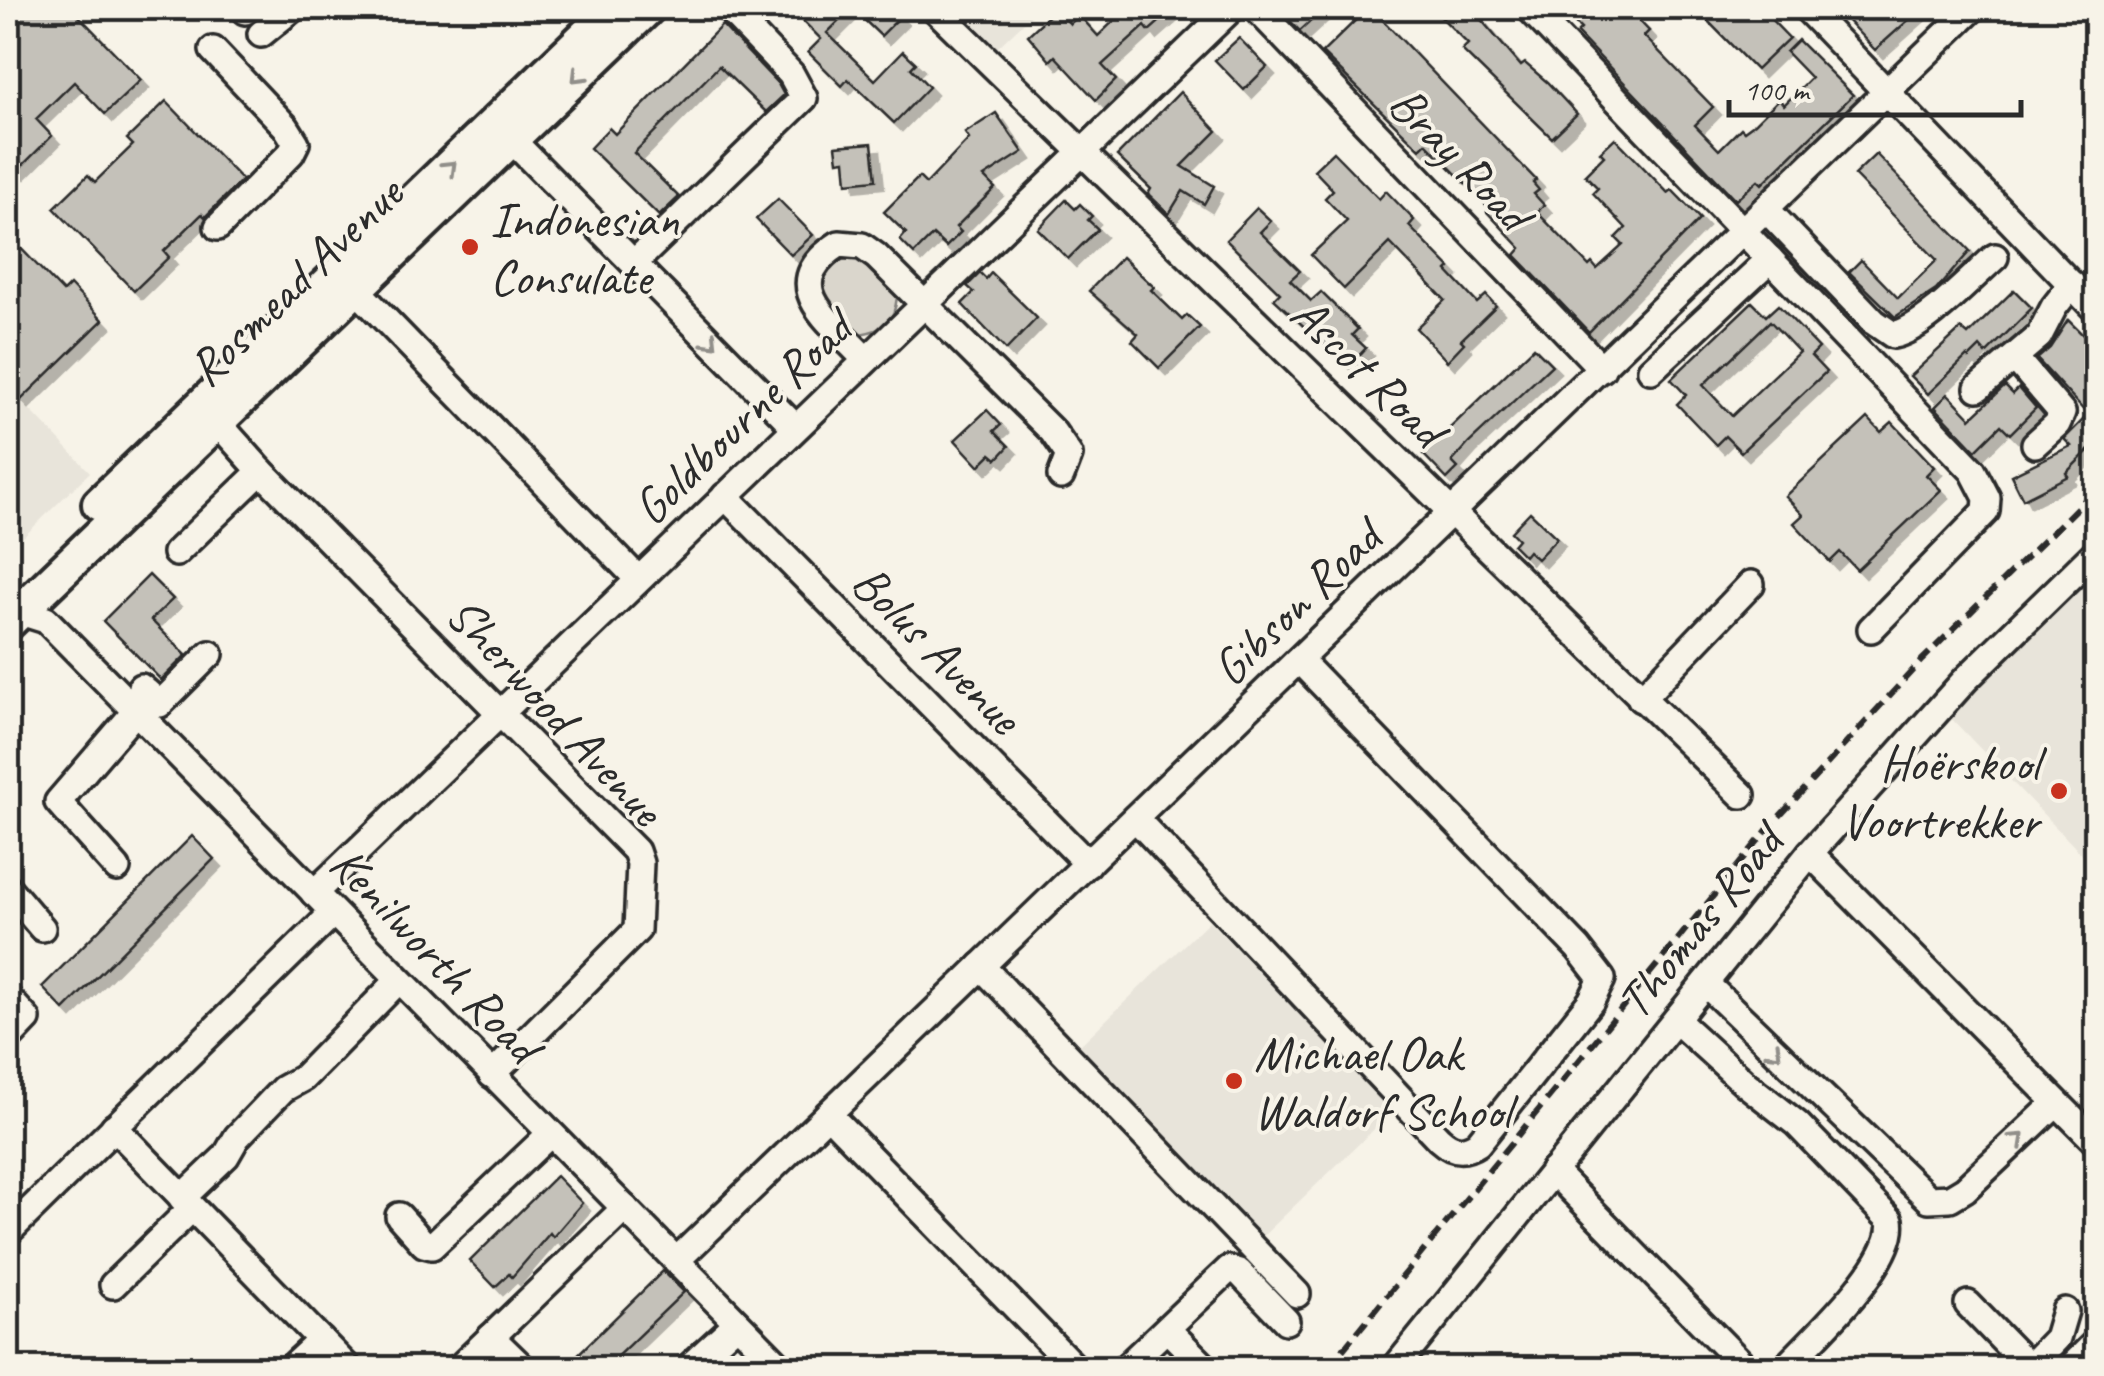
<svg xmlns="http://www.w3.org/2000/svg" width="2104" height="1376" font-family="Caveat,sans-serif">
<defs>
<filter id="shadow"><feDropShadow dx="8" dy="8" stdDeviation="0" flood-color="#0004"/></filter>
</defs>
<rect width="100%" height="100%" fill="#f7f3e8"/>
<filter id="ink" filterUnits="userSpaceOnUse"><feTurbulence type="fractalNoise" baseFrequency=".01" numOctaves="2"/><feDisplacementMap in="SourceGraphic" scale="20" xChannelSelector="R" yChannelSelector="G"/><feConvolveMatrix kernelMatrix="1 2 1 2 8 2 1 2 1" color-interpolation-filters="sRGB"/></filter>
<g filter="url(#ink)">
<!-- built -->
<g fill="#e8e4da">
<path d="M955 8H1039L997 48Z"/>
<path d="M8 387 90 472 8 552Z"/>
<path d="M2096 575V869L1947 714Z"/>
<path d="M1209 921 1393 1111 1259 1240 1075 1050Z"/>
</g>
<!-- green -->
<path fill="#dad6cc" stroke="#82807c" stroke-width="2.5" d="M858 255 897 297C894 323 884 330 860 334L820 293 822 275 842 256Z"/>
<!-- building -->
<g fill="#c4c1b9" stroke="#2b2b2b" stroke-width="2.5" fill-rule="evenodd" filter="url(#shadow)">
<path d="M8 8H71L141 80 105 114 74 82 36 119 52 136 17 171 8 161V27L14 21 8 14Z"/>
<path d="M790 8H852L827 33 875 80 903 51 916 63 911 68 929 87 894 123 848 79 842 86 808 52 821 39Z"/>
<path d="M852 8H890L900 17 881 36Z"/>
<path d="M1112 8H1175L1149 31 1145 26 1102 65 1116 80 1096 100 1055 56 1050 61 1028 35 1056 9 1070 24 1079 15 1098 36 1119 16Z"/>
<path d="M1278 8H1325L1300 31Z"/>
<path d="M1350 8H1371L1536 180 1533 183 1539 190 1534 194 1544 205 1537 212 1589 266 1592 263 1597 269 1623 245 1616 238 1626 228 1593 193 1598 188 1585 175 1604 156 1600 152 1615 138 1668 193 1672 190 1700 219 1589 332 1515 255 1521 248 1487 212 1490 209 1426 143 1420 149 1322 53 1359 17Z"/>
<path d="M1432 8H1471L1521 66 1525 63 1547 82 1577 114 1552 138 1462 50 1468 44Z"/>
<path d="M1574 8H1627L1649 31 1644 36 1713 107 1695 125 1719 150 1741 128 1744 131 1755 123 1779 99 1784 105 1811 78 1786 52 1798 40 1853 95 1762 184 1758 180 1736 200 1577 33 1581 29 1567 15Z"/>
<path d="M1695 8H1760L1789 38 1756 70Z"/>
<path d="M1858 8H1922L1875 50 1846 19Z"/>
<path d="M722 25 778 84 784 95 766 112 719 66 634 153 679 197 659 216 590 148 609 128 615 134Z"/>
<path d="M1239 38 1267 67 1244 90 1215 60Z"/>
<path d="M1180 92 1217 131 1182 166 1214 186 1204 204 1183 191 1169 214 1148 194 1151 189 1117 156Z"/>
<path d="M166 101 242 180 205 217 202 214 164 251 169 257 134 291 54 208 88 175 95 182 133 145 127 139Z"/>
<path d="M996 113 1023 152 984 177 995 188 956 227 961 232 946 247 933 235 914 254 900 240 906 233 884 212 919 177 926 184 969 139 965 133Z"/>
<path d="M872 143 876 180 847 183 845 160 838 161 836 146Z"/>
<path d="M1333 152 1379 199 1386 191 1414 220 1409 226 1450 268 1447 271 1477 303 1486 295 1496 306 1461 340 1464 343 1447 361 1416 328 1445 300 1390 243 1344 289 1311 255 1347 221 1325 198 1333 190 1314 170Z"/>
<path d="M1876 154 1970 251 1936 290 1895 317 1849 272 1861 260 1898 298 1937 260 1854 175Z"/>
<path d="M778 199 813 235 791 255 756 219Z"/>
<path d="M1066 200 1075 209 1080 204 1092 216 1088 220 1098 229 1068 259 1038 229Z"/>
<path d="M1257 208 1271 221 1260 232 1300 271 1290 280 1311 301 1321 292 1358 329 1352 335 1366 348 1348 367 1274 299 1280 293 1226 240Z"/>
<path d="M8 235 63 292 70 285 103 320 21 400 8 386Z"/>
<path d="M1122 257 1154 287 1151 290 1182 320 1187 315 1200 327 1159 368 1132 341 1138 334 1089 291Z"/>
<path d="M980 273 986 279 991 273 1037 318 1006 350 962 304 974 292 967 286Z"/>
<path d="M2014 290 2032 308 1986 354 1980 347 1969 358 1967 356 1928 394 1910 376 1961 329 1968 335Z"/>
<path d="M1752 302 1766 316 1778 305 1819 348 1811 356 1826 372 1741 452 1725 436 1716 445 1677 404 1686 395 1671 379ZM1770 321 1799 352 1732 416 1703 385Z"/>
<path d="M2068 320 2088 340 2096 332V443L2066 473 2068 476 2023 499 2011 475 2071 446 2064 439 2088 415 2037 359 2050 348Z"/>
<path d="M1534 347 1552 365 1469 443 1452 462 1458 468 1447 479 1423 454Z"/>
<path d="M2005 386 2013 394 2019 388 2036 408 2010 434 2001 425 1976 450 1935 407 1948 394 1971 418Z"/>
<path d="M987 410 1001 425 994 431 1009 446 997 459 991 454 979 466 955 440Z"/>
<path d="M1868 418 1881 432 1892 422 1934 467 1926 475 1941 490 1857 570 1840 552 1830 562 1794 523 1803 515 1785 496Z"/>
<path d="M1530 512 1557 538 1537 559 1528 551 1524 556 1513 545 1518 539 1511 532Z"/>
<path d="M149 575 173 599 151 620 186 655 161 680 103 621Z"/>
<path d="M192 836 214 859 64 1010 42 987Z"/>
<path d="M556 1176 582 1203 553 1237 550 1233 512 1277 509 1274 495 1287 470 1261Z"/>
<path d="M663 1271 684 1292 605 1368H564Z"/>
</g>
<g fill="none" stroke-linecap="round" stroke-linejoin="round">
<!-- minor casing -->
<g stroke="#2b2b2b" stroke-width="32">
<g id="minor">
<path d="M934 8 1742 795"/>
<path d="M1256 8 1602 369"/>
<path d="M1529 8 1973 471 1987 498 1986 511 1871 629"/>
<path d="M1806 8 2096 310"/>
<path d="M245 11 249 8"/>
<path d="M261 34 293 8"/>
<path d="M213 50 286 127 296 143 291 153 218 227"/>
<path d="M499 127 795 427"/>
<path d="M1766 209 1874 322 1893 335C1924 329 1970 279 1995 257"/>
<path d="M634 263 804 98 791 74 728 8"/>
<path d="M345 278 638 579"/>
<path d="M2015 358 2062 413 2057 424 2035 444"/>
<path d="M865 359C831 321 774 286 839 244L862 246 876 256 1053 432 1069 455 1061 476"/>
<path d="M1651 370 1770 259"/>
<path d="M1978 388 2039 336 2054 307 2072 284"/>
<path d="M218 423 261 471 636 851 640 863 637 930 492 1075"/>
<path d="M725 496 1088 864"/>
<path d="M176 553 261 471"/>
<path d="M8 608 46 620 782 1368"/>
<path d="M141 687 160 704 210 654"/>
<path d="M1641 699 1751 584"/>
<path d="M1135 818 1439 1139C1452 1151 1463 1153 1478 1143L1591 1001 1602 979 1578 948 1300 661"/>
<path d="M1810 853 2096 1142"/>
<path d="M117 868 58 802 136 711"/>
<path d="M8 888 42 928"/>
<path d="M314 893 1232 8"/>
<path d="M981 966 1297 1294"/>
<path d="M1706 984 1929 1199 1950 1198 1965 1189 2056 1103"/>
<path d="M8 998 27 1019 8 1039"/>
<path d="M1676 1020 1746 1084 1797 1124 1890 1220C1898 1261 1813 1338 1785 1368"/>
<path d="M828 1114 1075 1368"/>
<path d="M114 1127 348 1368"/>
<path d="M1553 1171 1746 1368"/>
<path d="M182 1198 226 1156 237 1137 283 1089 303 1078 399 980"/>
<path d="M399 1216 424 1244 432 1246 550 1134"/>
<path d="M8 1232 333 913"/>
<path d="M677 1260 1973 8"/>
<path d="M113 1285 192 1208"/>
<path d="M1968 1304 2030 1368"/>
<path d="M1167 1329 1206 1368"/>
<path d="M491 1337 523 1368"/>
<path d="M2029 1367 2057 1338 2065 1311"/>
<path d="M291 1368 321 1340"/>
<path d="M459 1368 625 1208"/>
<path d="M688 1368 737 1323"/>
<path d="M1125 1368 1229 1269 1239 1272 1286 1321"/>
<path d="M1395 1368 1810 853 1966 679 2096 552"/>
<path d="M2070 1368 2096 1342"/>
</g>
</g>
<!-- major casing -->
<g stroke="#2b2b2b" stroke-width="40">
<g id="major">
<path d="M99 504 614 8"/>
<path d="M8 623 648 8"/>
</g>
</g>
<!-- minor -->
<use href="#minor" stroke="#f7f3e8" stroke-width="25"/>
<!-- major -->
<use href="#major" stroke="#f7f3e8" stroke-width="32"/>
<!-- rail -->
<path stroke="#2b2b2b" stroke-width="6" stroke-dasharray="15 8" stroke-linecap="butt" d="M1328 1368 1767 830 1922 660 2096 489"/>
</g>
<!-- one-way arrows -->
<defs><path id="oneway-chevron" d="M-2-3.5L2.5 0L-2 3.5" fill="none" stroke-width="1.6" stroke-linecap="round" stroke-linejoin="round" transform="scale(2.5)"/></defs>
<g stroke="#918f8a">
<use href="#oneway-chevron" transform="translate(578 76) rotate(135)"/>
<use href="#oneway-chevron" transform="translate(450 167) rotate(-44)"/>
<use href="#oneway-chevron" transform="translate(711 342) rotate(46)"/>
<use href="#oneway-chevron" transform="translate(1775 1052) rotate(44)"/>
<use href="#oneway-chevron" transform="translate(2018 1139) rotate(-43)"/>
</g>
</g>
<!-- markers -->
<g fill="#c8321e" stroke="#f7f3e8" stroke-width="4">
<circle cx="470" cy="247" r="10"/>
<circle cx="2059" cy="791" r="10"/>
<circle cx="1234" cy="1081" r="10"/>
</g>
<g text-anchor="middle" stroke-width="8" stroke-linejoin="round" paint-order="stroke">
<!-- street labels -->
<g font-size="50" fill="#2b2b2b" stroke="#f7f3e8">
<text transform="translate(1461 157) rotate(46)" y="18">Bray Road</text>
<text transform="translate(294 280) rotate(-44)" y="18">Rosmead Avenue</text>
<text transform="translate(1369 370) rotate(44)" y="18">Ascot Road</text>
<text transform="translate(741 417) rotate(-44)" y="18">Goldbourne Road</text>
<text transform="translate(1295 602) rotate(-44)" y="18">Gibson Road</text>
<text transform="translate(938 648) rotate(45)" y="18">Bolus Avenue</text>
<text transform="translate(556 710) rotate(47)" y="18">Sherwood Avenue</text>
<text transform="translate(1698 921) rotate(-51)" y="18">Thomas Road</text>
<text transform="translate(436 953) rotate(46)" y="18">Kenilworth Road</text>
</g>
<!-- poi labels -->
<g font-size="50" fill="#2b2b2b" stroke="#f7f3e8" text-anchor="start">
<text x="490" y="236">Indonesian<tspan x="490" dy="58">Consulate</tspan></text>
<text x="2039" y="780" text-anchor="end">Hoërskool<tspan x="2039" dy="58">Voortrekker</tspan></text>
<text x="1254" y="1070">Michael Oak<tspan x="1254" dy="58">Waldorf School</tspan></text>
</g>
</g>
<!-- margin -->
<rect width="2104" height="1376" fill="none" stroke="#f7f3e8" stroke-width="40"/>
<rect x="20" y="20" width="2064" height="1336" fill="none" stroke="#2b2b2b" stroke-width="4" filter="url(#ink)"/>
<!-- scale -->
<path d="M1729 100v15h292v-15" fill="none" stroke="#2b2b2b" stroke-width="5"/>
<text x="1744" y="100" font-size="30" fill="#2b2b2b" stroke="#f7f3e8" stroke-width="8" paint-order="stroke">100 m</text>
</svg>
